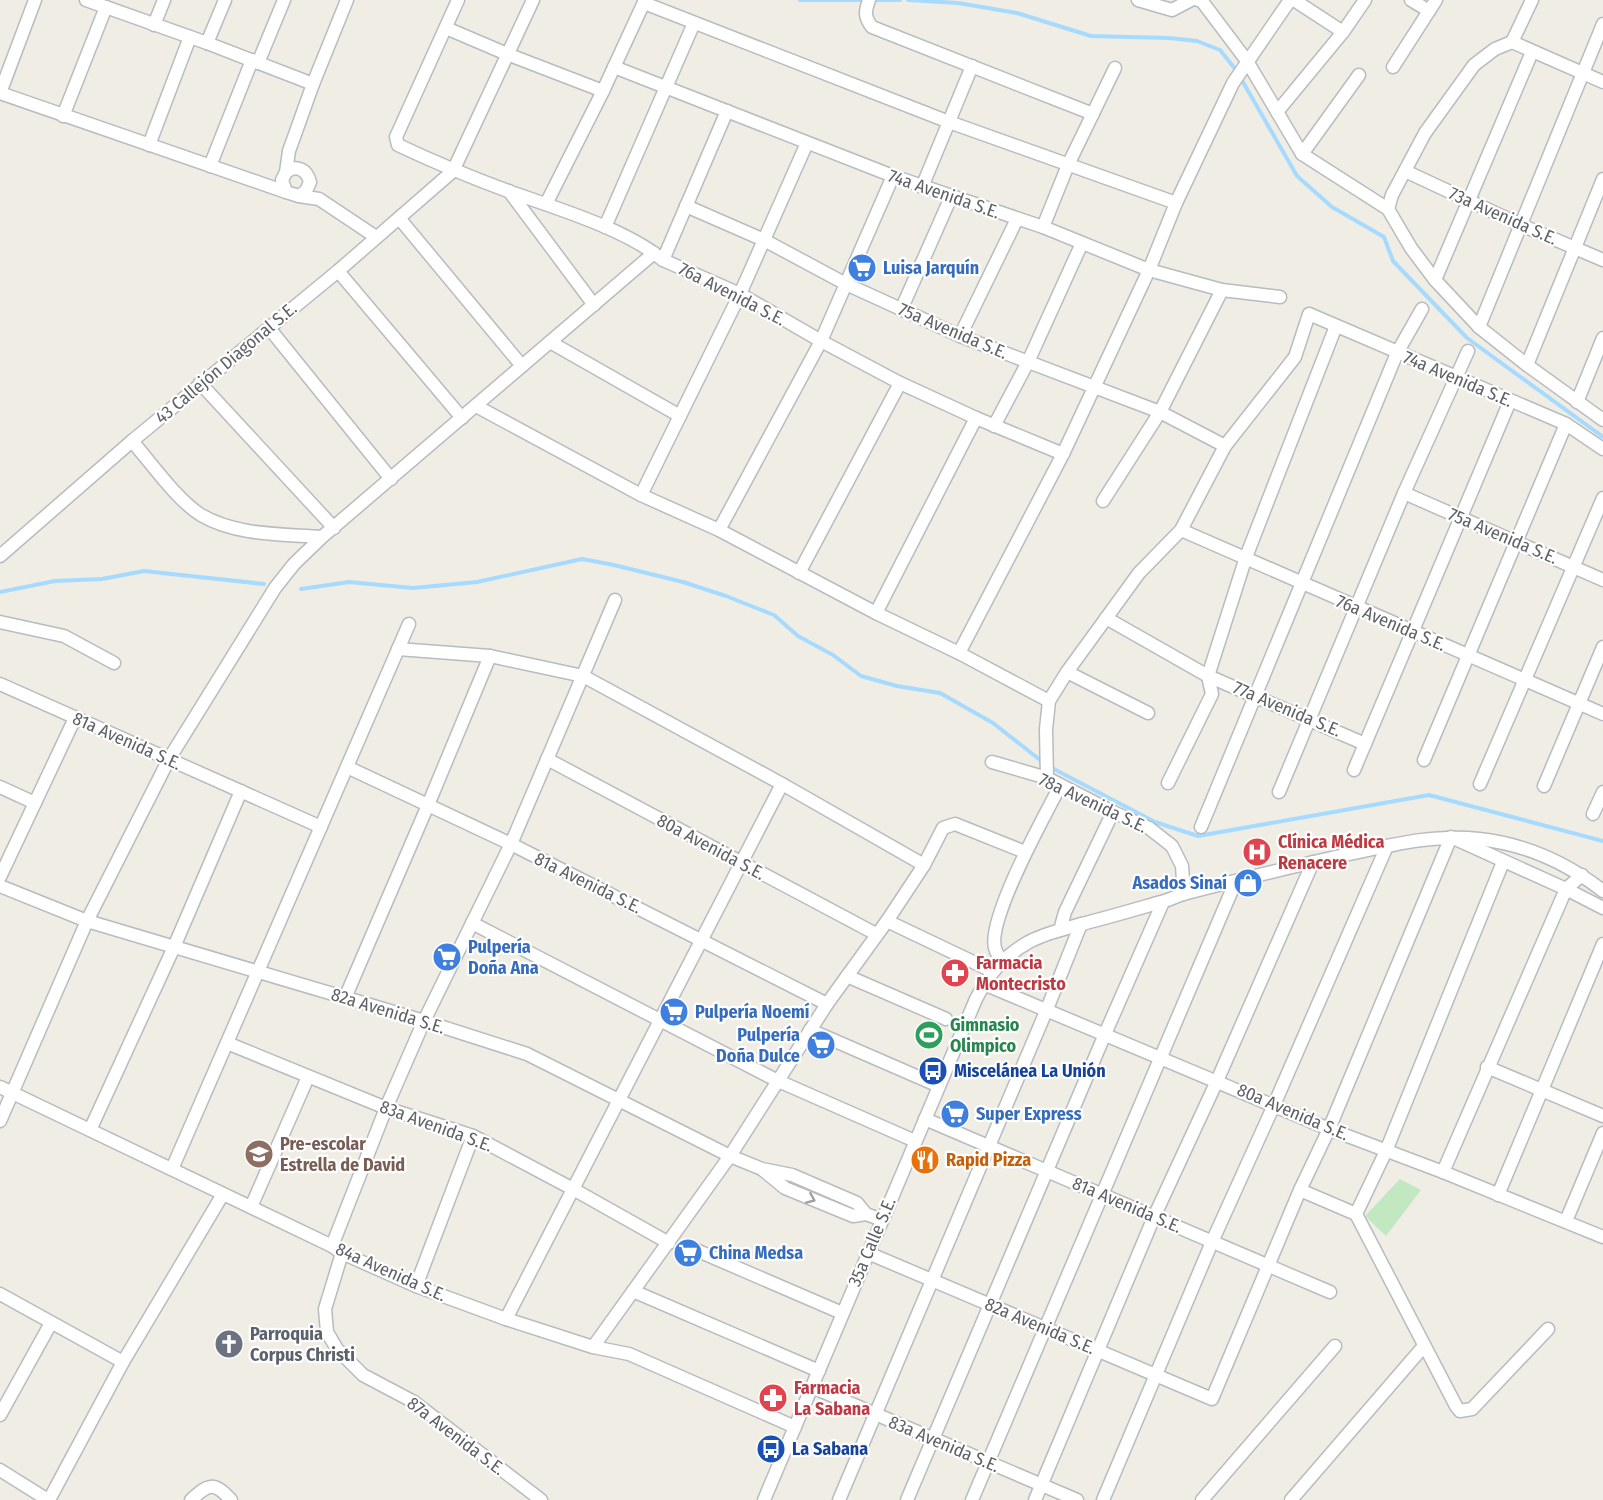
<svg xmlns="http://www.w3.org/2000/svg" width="1603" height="1500" font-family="'Fira Sans Condensed',sans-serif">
<rect width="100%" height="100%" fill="#f0ede5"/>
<!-- green -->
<path fill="#c2e8c1" d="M1400 1179 1421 1190 1386 1236 1365 1216Z"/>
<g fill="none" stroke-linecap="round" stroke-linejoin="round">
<!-- stream -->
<g stroke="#a6dbff" stroke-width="4">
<path d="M800 0H865"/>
<path d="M873 0H900"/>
<path d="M908 0 958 3 1017 13 1091 36 1169 38 1197 41 1220 50 1236 70 1297 176 1332 207 1384 237 1393 261 1467 338 1603 437"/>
<path d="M301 589 349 582 413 588 477 582 582 559 614 565 683 582 726 596 774 615 798 636 833 655 861 676 897 686 940 693 993 723 1044 763"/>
<path d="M0 592 55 581 102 579 144 571 264 584"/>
<path d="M1050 767 1155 822 1198 836 1429 795 1603 841"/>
</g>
<!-- minor casing -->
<g stroke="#b8bbc0" stroke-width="15">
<g id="minor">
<path d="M86 0 207 43 313 84"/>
<path d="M458 0 396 137 398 145C434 162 470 177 508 191 555 208 624 228 663 260L740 294 821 341 900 383 976 418 1063 454"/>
<path d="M869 0C865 11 864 17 872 27L1093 114"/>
<path d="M1138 0 1172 10 1191 0"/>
<path d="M1198 0H1201L1247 61 1302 154 1388 209 1411 248 1435 280 1479 327 1527 365 1603 420"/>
<path d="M1294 0 1343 32"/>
<path d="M1411 0 1429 11"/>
<path d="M644 3 949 122 1176 203"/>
<path d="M154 25 164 0"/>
<path d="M446 28 507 54 603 91"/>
<path d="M1512 42 1603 82"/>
<path d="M207 43 225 0"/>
<path d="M258 63 284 0"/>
<path d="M614 67 893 176 1043 227 1149 270 1222 290 1280 297"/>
<path d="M1393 67 1436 0"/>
<path d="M0 93 286 192"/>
<path d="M0 93 35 0"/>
<path d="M1277 112 1343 32 1365 0"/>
<path d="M63 116 106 7"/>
<path d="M149 145 190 37"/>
<path d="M1302 154 1359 75"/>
<path d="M210 166 252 60"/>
<path d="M1405 171 1521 225 1603 260"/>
<path d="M286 172C297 164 307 170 310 182L306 191 299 196 286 192 282 180 286 172 289 151 313 84 347 0"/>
<path d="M922 187 972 66"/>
<path d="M509 191 594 305"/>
<path d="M299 196 319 199 376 237"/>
<path d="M546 204 603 91 645 0"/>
<path d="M686 206 764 240 846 284 960 336 1160 412 1225 446"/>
<path d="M1388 209 1392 195 1425 133 1474 65 1495 49 1512 42 1532 0"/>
<path d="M399 218 522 366"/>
<path d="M605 227 694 23"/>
<path d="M1043 227 1068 165 1115 68"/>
<path d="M663 260 727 111"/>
<path d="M338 271 462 418"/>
<path d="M1435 280 1532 52"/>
<path d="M901 310 951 197"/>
<path d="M1479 327 1603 24"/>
<path d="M269 328 391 479"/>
<path d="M960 336 1017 219"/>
<path d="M550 342 680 416"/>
<path d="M1527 365 1603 179"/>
<path d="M200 383 334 528"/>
<path d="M1577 402 1603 338"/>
<path d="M476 406 641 495 719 530 876 613 959 653 1049 701"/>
<path d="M994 426 1028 362 1082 243"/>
<path d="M132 441C151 463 177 500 201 515 237 536 282 534 322 537"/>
<path d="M1404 493 1603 580"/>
<path d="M641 495 740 294 807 143"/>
<path d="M1103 501 1160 412 1222 290"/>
<path d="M719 530 821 341 893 176"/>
<path d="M1181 530 1603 714"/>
<path d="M0 556 132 441 338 271 453 171 533 0"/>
<path d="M799 573 900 383"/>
<path d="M876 613 976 418"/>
<path d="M1106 618 1208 676 1365 744"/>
<path d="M0 622 64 636 114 663"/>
<path d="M398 649 490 656 583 676 782 784 924 865"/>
<path d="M959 653 1063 454 1149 270 1176 203 1233 83 1290 0"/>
<path d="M1067 672 1148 713"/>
<path d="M0 684 321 827"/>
<path d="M547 759 876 934"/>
<path d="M1424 760 1566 424"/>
<path d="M992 762 1047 778 1113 812 1149 828 1172 846 1182 866 1184 894"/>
<path d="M347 767 511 844 827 1004"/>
<path d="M1354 770 1510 401"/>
<path d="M1047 778 1046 729 1049 701 1067 672 1139 573 1181 530 1225 446 1295 357 1309 314 1566 424 1603 449"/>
<path d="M1168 783 1212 694 1208 676 1246 557 1336 326"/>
<path d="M1480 784 1603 498"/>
<path d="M1544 786 1603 647"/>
<path d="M0 787 35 803"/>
<path d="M1279 792 1404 493 1468 351"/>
<path d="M1593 814 1603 792"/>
<path d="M1201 827 1397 353 1422 309"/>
<path d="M1503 862 1386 1151 1356 1214 1456 1406 1460 1411 1472 1409 1548 1329"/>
<path d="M0 877 75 718"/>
<path d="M0 886 87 921 424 1021 527 1054 730 1156 762 1169 792 1175 857 1203 866 1214 882 1220"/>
<path d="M887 921 992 971"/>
<path d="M472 923 776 1080 915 1141"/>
<path d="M1060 930 1065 912 1113 812"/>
<path d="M1001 961C999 957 996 952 995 948 987 919 1045 815 1060 786"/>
<path d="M847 976 946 1019"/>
<path d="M984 984 1329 1129 1443 1172 1603 1237"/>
<path d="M345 998 428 805 490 656"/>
<path d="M810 1030 939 1086"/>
<path d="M227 1043 386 1108 473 1136 573 1189 669 1243"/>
<path d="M1487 1067 1603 1116"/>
<path d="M0 1087 332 1246 342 1253 416 1286 506 1319 593 1347 629 1354 795 1427"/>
<path d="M925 1119 1330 1292"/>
<path d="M0 1121 87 921 169 759 275 588 294 564 322 537 654 253"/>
<path d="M90 1130 174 947 241 791"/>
<path d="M172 1169 409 624"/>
<path d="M763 1170 785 1188 853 1216 866 1214"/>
<path d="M1443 1172 1566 889 1603 908"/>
<path d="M1300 1190 1356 1214"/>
<path d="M1498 1195 1603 944"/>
<path d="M251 1207 308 1077"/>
<path d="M1566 1221 1603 1133"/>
<path d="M332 1246 386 1108 424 1021 511 844 615 600"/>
<path d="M689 1247 842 1313"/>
<path d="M342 1253 325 1309 327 1332 337 1349 363 1375 414 1402 541 1500"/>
<path d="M868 1253 1212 1399 1300 1190 1329 1129 1451 837 1566 889 1582 875"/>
<path d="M416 1286 473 1136"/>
<path d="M633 1291 819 1371"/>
<path d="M0 1294 123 1362"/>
<path d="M506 1319 782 784"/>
<path d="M593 1347 730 1156 827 1004 887 921 924 865 943 828 955 824 1025 852"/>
<path d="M812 1387 1077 1500"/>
<path d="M0 1415 51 1323"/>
<path d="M0 1470 48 1500"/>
<path d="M49 1500 123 1362 223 1194"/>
<path d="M191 1500C208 1484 214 1481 231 1500"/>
<path d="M764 1500 976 999C989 974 1003 957 1027 943 1042 934 1061 930 1078 925 1106 918 1133 910 1161 902 1170 900 1178 895 1187 893 1242 879 1298 865 1354 853 1395 844 1437 834 1479 839 1525 844 1567 863 1603 891"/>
<path d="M839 1500 1047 1009 1081 924"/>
<path d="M907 1500 1105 1034 1163 902"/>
<path d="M972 1500 1235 883"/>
<path d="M1035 1500 1154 1217 1217 1081 1313 862"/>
<path d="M1103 1500 1212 1242 1274 1105 1387 846"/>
<path d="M1202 1500 1335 1346"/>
<path d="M1291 1500 1424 1346"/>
</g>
</g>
<!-- minor -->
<use href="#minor" stroke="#fff" stroke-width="12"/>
</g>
<!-- one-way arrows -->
<defs><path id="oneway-chevron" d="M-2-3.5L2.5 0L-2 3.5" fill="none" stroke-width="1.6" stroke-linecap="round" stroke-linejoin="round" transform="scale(1.5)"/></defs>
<use stroke="#9ea0a3" href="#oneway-chevron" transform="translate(811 1199) rotate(23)"/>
<!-- icons -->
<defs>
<g id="supermarket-disc" transform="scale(1.5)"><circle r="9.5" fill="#3f7fe0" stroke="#fff"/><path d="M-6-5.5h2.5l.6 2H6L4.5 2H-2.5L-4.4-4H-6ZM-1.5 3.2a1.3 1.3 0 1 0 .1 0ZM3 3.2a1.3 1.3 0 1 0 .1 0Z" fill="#fff"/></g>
<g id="hospital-disc" transform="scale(1.5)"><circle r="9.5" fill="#e0444e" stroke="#fff"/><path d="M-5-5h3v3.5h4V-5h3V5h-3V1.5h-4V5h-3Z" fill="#fff"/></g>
<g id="shop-disc" transform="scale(1.5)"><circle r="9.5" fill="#3f7fe0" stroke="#fff"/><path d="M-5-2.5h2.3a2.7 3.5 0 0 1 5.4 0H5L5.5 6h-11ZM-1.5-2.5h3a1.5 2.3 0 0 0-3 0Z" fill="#fff"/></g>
<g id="pharmacy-disc" transform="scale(1.5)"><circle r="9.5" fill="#e0444e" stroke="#fff"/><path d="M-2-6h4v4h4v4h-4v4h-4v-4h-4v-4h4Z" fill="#fff"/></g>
<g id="stadium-disc" transform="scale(1.5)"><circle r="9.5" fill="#2e9e5b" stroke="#fff"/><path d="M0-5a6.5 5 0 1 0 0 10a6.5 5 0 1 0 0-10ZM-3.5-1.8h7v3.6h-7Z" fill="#fff"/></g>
<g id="bus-disc" transform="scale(1.5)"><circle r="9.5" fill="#1a4fb4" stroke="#fff"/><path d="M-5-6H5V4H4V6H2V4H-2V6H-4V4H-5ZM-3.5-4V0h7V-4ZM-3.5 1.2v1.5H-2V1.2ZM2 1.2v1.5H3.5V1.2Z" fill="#fff"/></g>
<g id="school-disc" transform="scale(1.5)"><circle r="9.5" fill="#8d6e63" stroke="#fff"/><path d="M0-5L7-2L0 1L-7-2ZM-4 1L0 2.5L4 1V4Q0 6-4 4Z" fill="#fff"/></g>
<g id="restaurant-disc" transform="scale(1.5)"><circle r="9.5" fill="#e8710a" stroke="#fff"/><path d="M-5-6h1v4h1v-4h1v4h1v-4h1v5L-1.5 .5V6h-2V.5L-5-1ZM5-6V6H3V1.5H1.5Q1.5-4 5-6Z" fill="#fff"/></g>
<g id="church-disc" transform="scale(1.5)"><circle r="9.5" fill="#6b7280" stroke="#fff"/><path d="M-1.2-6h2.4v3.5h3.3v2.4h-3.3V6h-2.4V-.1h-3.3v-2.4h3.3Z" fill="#fff"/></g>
</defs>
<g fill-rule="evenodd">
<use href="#supermarket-disc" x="862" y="268"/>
<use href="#hospital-disc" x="1257" y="852"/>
<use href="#shop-disc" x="1248" y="883"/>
<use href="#supermarket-disc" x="447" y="957"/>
<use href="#pharmacy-disc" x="955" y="973"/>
<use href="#supermarket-disc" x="674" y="1012"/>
<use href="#stadium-disc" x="929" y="1035"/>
<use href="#supermarket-disc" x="821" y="1045"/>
<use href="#bus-disc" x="933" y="1071"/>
<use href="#supermarket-disc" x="955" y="1114"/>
<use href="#school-disc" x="259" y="1154"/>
<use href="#restaurant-disc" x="925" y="1160"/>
<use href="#supermarket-disc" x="688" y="1253"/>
<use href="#church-disc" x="229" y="1344"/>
<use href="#pharmacy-disc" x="773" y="1398"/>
<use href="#bus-disc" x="771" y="1449"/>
</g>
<g text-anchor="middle" stroke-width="4.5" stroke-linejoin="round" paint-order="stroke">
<!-- street labels -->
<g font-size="18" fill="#5d6166" stroke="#fff">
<text transform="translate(944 194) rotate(19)" y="6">74a Avenida S.E.</text>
<text transform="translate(1503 216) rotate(24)" y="6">73a Avenida S.E.</text>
<text transform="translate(732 294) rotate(27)" y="6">76a Avenida S.E.</text>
<text transform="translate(953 331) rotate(23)" y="6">75a Avenida S.E.</text>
<text transform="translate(226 363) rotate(-40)" y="6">43 Callejón Diagonal S.E.</text>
<text transform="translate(1458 379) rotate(23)" y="6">74a Avenida S.E.</text>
<text transform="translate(1503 536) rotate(23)" y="6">75a Avenida S.E.</text>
<text transform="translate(1391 623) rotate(23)" y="6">76a Avenida S.E.</text>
<text transform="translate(1287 709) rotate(23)" y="6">77a Avenida S.E.</text>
<text transform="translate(127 741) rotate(24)" y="6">81a Avenida S.E.</text>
<text transform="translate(1093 803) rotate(25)" y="6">78a Avenida S.E.</text>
<text transform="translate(711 847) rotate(28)" y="6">80a Avenida S.E.</text>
<text transform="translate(588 883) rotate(26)" y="6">81a Avenida S.E.</text>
<text transform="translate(388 1011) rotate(17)" y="6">82a Avenida S.E.</text>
<text transform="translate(1293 1112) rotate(23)" y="6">80a Avenida S.E.</text>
<text transform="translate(436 1126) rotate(20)" y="6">83a Avenida S.E.</text>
<text transform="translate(1127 1205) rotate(23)" y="6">81a Avenida S.E.</text>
<text transform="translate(872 1242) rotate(-67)" y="6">35a Calle S.E.</text>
<text transform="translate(391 1272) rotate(24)" y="6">84a Avenida S.E.</text>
<text transform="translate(1040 1326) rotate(23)" y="6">82a Avenida S.E.</text>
<text transform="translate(456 1436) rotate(37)" y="6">87a Avenida S.E.</text>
<text transform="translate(944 1444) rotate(23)" y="6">83a Avenida S.E.</text>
</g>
<!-- shop labels -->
<g font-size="18" font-weight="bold" fill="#366cbe" stroke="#fff" text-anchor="start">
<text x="883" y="274">Luisa Jarquín</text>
<text x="1227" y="889" text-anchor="end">Asados Sinaí</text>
<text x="468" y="953">Pulpería<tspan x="468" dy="21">Doña Ana</tspan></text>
<text x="695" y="1018">Pulpería Noemí</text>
<text x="800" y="1041" text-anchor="end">Pulpería<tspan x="800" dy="21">Doña Dulce</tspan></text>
<text x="976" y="1120">Super Express</text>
<text x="709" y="1259">China Medsa</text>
</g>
<!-- health labels -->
<g font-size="18" font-weight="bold" fill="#be3a42" stroke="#fff" text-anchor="start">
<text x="1278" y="848">Clínica Médica<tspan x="1278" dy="21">Renacere</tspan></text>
<text x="976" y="969">Farmacia<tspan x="976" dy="21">Montecristo</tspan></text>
<text x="794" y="1394">Farmacia<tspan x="794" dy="21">La Sabana</tspan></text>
</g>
<!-- leisure labels -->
<g font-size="18" font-weight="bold" fill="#27864d" stroke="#fff" text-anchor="start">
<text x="950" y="1031">Gimnasio<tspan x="950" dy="21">Olimpico</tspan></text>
</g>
<!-- transit labels -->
<g font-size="18" font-weight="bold" fill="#164399" stroke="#fff" text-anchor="start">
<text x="954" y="1077">Miscelánea La Unión</text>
<text x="792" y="1455">La Sabana</text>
</g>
<!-- education labels -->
<g font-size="18" font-weight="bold" fill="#785e54" stroke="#fff" text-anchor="start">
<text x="280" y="1150">Pre-escolar<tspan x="280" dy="21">Estrella de David</tspan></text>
</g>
<!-- food labels -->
<g font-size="18" font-weight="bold" fill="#c56008" stroke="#fff" text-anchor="start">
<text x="946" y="1166">Rapid Pizza</text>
</g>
<!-- worship labels -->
<g font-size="18" font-weight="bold" fill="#5b616d" stroke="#fff" text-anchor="start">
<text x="250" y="1340">Parroquia<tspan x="250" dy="21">Corpus Christi</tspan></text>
</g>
</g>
</svg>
